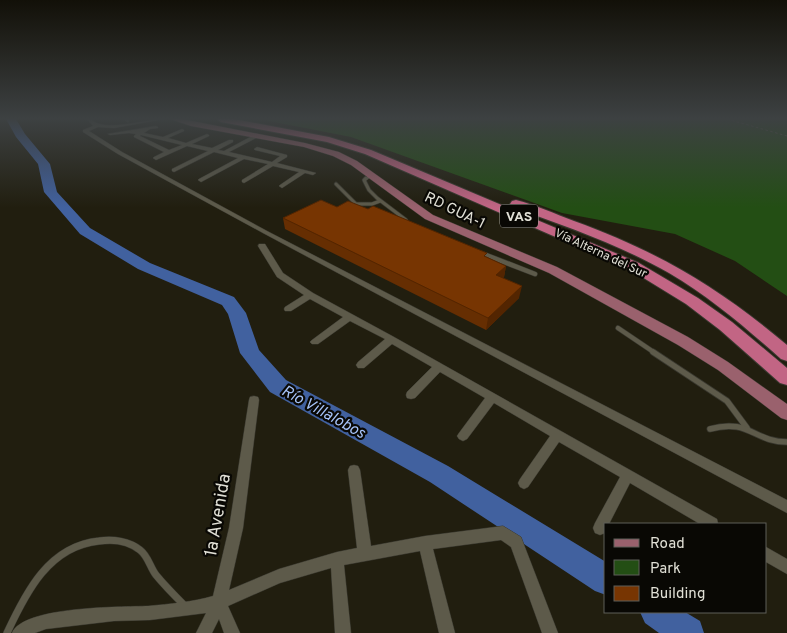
<svg xmlns="http://www.w3.org/2000/svg" width="787" height="633" font-family="Overpass,sans-serif">
<rect width="100%" height="100%" fill="#211e0f"/>
<!-- green -->
<path fill="#234e14" d="M259 119H787V296L735 261 675 234 562 213 351 137Z"/>
<g fill="none" stroke-linecap="round" stroke-linejoin="round">
<!-- river -->
<g fill="#41619f" fill-rule="evenodd">
<path d="M6 119H16L25 134 50 164 57 192 90 228 150 263 234 297 246 313 259 350 286 380 448 466 606 562V595L595 591 430 482 270 392 240 353 228 314 222 305 138 269 80 234 44 192 38 164 16 137Z"/>
<path d="M640 612H685L700 621 704 633H659L645 623Z"/>
</g>
<!-- lane-far4 casing -->
<g stroke="#39382f" stroke-width="3">
<g id="lane-far4">
<path d="M125 119 128 121"/>
<path d="M365 180 371 175"/>
</g>
</g>
<!-- lane-far3 casing -->
<g stroke="#39382f" stroke-width="4.5">
<g id="lane-far3">
<path d="M366 178 364 180 369 190 377 198 406 220"/>
<path d="M336 184 355 203"/>
<path d="M350 204H372L380 201"/>
<path d="M482 253 489 256"/>
</g>
</g>
<!-- lane-far2 casing -->
<g stroke="#39382f" stroke-width="5.5">
<g id="lane-far2">
<path d="M486 255 535 274"/>
<path d="M618 328 655 353"/>
</g>
</g>
<!-- lane-far1 casing -->
<g stroke="#39382f" stroke-width="7">
<g id="lane-far1">
<path d="M653 352 727 401 747 428"/>
<path d="M710 429C749 418 754 442 787 442"/>
</g>
</g>
<!-- lane casing -->
<g stroke="#39382f" stroke-width="8">
<path id="lane" d="M7 633C26 592 49 546 99 541 113 539 129 541 140 550 148 556 150 567 156 575 165 586 175 596 185 606"/>
</g>
<!-- street casing -->
<g stroke="#39382f" stroke-width="1">
<g id="street">
<path d="M87 119H91C103 133 146 119 164 119L114 128 98 127 89 131 122 152 267 231 787 500V513L263 233 118 154 83 132V130L93 126Z"/>
<path d="M156 126 158 127V128L150 129 144 133 163 137 182 129 184 130V131L168 138 186 143 207 134 209 135V136L192 144 212 148 229 140H233V142L218 150 224 151 254 135H258V137L229 152 272 162 280 156 255 150 254 149 257 147 287 155V157L277 163 316 173 313 175 305 173 282 188 279 186 280 185 299 172 273 166 244 183 242 182V180L268 164 244 159 201 182 198 180 199 179 238 158 214 152 174 172 172 171V169L208 151 187 146 156 160 153 158 154 157 164 152 134 137V136L136 134 129 133 110 135 108 134ZM141 135 182 145 169 150 140 136Z"/>
<path d="M259 244H265L283 273 313 293 394 337 717 519 718 524H700L630 483 609 524H606L605 533 600 535 595 533 593 528 595 523 620 477 559 442 528 487 524 489 520 487 518 483 520 479 550 436 494 403 467 439 463 441 459 439 457 436 459 433 485 398 440 372 415 398 411 399 407 398 406 395 407 392 432 367 392 344 364 368H358L356 365 358 362 385 339 350 321 318 344H312L310 342 312 340 343 317 310 299 291 311H285L284 309 285 307 304 295 277 277 258 246Z"/>
<path d="M254 396 258 397 259 400 243 528 229 590 279 569 337 552 357 548 348 470 350 466 354 465 358 466 360 470 371 546 425 536 503 526 521 537 558 633H542L511 547 501 540 433 549 455 633H439L420 551 344 565 351 633H335L331 568 280 583 228 606 240 633H224L219 619 212 633H196L206 613 150 620 114 621 46 629 35 633H12C23 606 121 607 148 606 169 604 193 602 213 596L229 528 249 400 250 397Z"/>
<path d="M766 547 787 559V574L766 562Z"/>
</g>
</g>
<!-- primary casing -->
<g stroke="#39382f" stroke-width="1">
<path id="primary" d="M170 119H182L305 143 339 152 357 161 433 215 557 267 688 337 728 362 787 404V420L781 418 718 370 678 345 549 273 425 219 351 165 333 156 304 147 191 126Z"/>
</g>
<!-- highway casing -->
<g stroke="#39382f" stroke-width="2">
<g id="highway">
<path d="M217 119H234L329 137 371 150 639 263 698 298 732 322 787 368V385L780 383 720 330 686 304 629 269 365 154 327 142 221 122Z"/>
<path d="M516 200C536 205 555 214 574 221 659 252 718 287 787 345V361L781 359C746 328 710 297 669 273 620 245 565 226 512 207L510 204 512 201Z"/>
</g>
</g>
<!-- path -->
<path stroke="#615f52" stroke-width="1" stroke-dasharray="2.5 2.5" stroke-linecap="butt" d="M727 119 787 136"/>
<!-- lane-far4 -->
<use href="#lane-far4" stroke="#5d5a4a" stroke-width="2.5"/>
<!-- lane-far3 -->
<use href="#lane-far3" stroke="#5d5a4a" stroke-width="3"/>
<!-- lane-far2 -->
<use href="#lane-far2" stroke="#5d5a4a" stroke-width="4.5"/>
<!-- lane-far1 -->
<use href="#lane-far1" stroke="#5d5a4a" stroke-width="5.5"/>
<!-- lane -->
<use href="#lane" stroke="#5d5a4a" stroke-width="7"/>
<!-- street -->
<use href="#street" fill="#5d5a4a" fill-rule="evenodd"/>
<!-- primary -->
<use href="#primary" fill="#9a616d" fill-rule="evenodd"/>
<!-- highway -->
<use href="#highway" fill="#c26584" fill-rule="evenodd"/>
</g>
<!-- wall -->
<path fill="#662e02" d="M337 207 487 257 506 266 504 277 503 278 519 298 486 330 285 229 283 218Z"/>
<!-- shaded-wall -->
<g fill="#532501">
<path d="M506 266 504 277 494 286 496 275Z"/>
<path d="M522 286 519 298 486 330 488 318Z"/>
</g>
<!-- building -->
<path fill="#773502" stroke="#532501" d="M321 200 337 207 348 201 368 209 373 206 487 253 484 256 506 266 496 275 522 286 488 318 283 218Z"/>
<!-- sky -->
<linearGradient id="sky" x2="0" y2="1"><stop stop-color="#121008"/><stop offset="0.57" stop-color="#3d4142"/><stop offset="1" stop-color="#3d4142" stop-opacity="0"/></linearGradient>
<rect width="787" height="208" fill="url(#sky)"/>
<g text-anchor="middle" stroke-width="4.5" stroke-linejoin="round" paint-order="stroke">
<!-- far-street labels -->
<g font-size="12" fill="#e1e0d6" stroke="#090804">
<text transform="translate(601 253) rotate(25)" y="4">Vía Alterna del Sur</text>
</g>
<!-- shield labels -->
<rect fill="#090804" stroke="#a09f97" stroke-width="1" x="500" y="204.5" width="38" height="23" rx="4"/>
<g font-size="14" font-weight="bold" fill="#e1e0d6">
<text x="519" y="221">VAS</text>
</g>
<!-- street labels -->
<g font-size="15" fill="#e1e0d6" stroke="#090804">
<text transform="translate(455 210) rotate(26)" y="5">RD GUA-1</text>
</g>
<!-- water labels -->
<g font-size="16" font-style="italic" fill="#a5c2f7" stroke="#090804">
<text transform="translate(324 411) rotate(29)" y="6">Río Villalobos</text>
</g>
<!-- near-street labels -->
<g font-size="18" fill="#e1e0d6" stroke="#090804">
<text transform="translate(217 515) rotate(-80)" y="6">1a Avenida</text>
</g>
</g>
<!-- legend -->
<rect x="604" y="523" width="162" height="90" fill="#090804" stroke="#5f5e58"/>
<rect x="614" y="539" width="25" height="8" fill="#9a616d" stroke="#5f5e58"/>
<text x="650" y="548" font-size="15" fill="#e1e0d6">Road</text>
<rect x="614" y="560" width="25" height="15" fill="#234e14" stroke="#5f5e58"/>
<text x="650" y="573" font-size="15" fill="#e1e0d6">Park</text>
<rect x="614" y="586" width="25" height="15" fill="#773502" stroke="#5f5e58"/>
<text x="650" y="598" font-size="15" fill="#e1e0d6">Building</text>
</svg>
